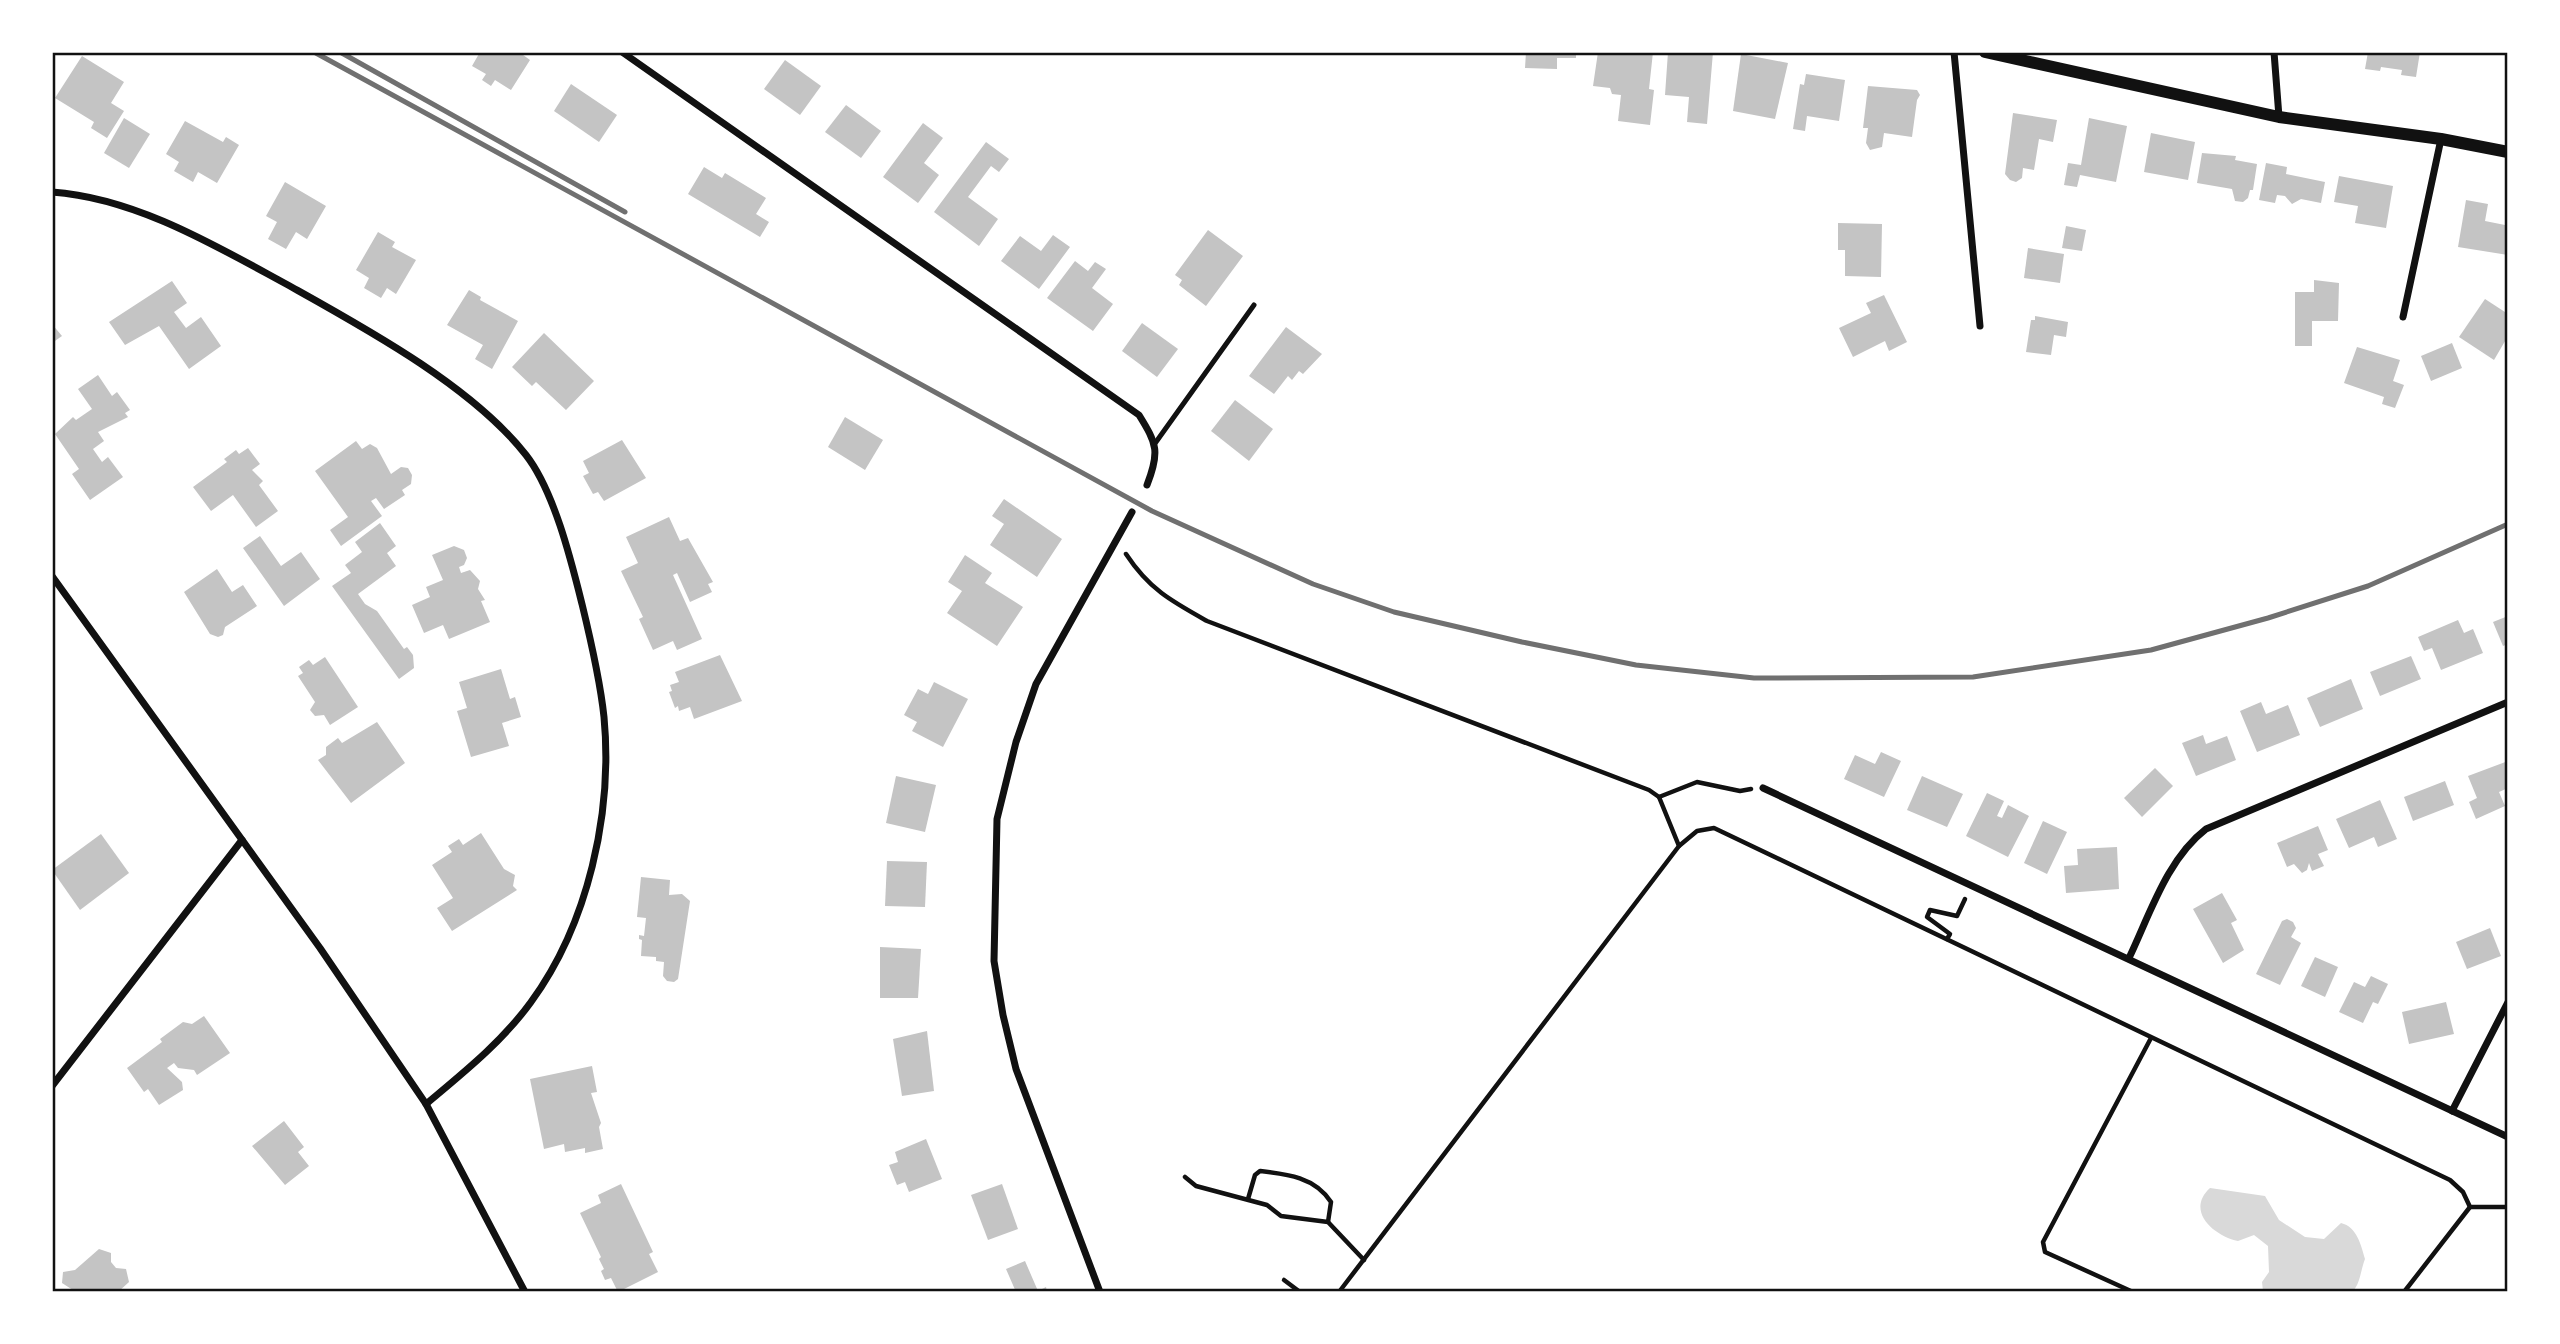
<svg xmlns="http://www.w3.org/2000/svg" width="2560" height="1344" font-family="'Space Grotesk',sans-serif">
<rect width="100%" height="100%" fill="#fff"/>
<!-- water -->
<path fill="#d9d9d9" d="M2210 1188 2265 1196 2279 1220 2305 1237 2324 1239 2341 1223C2357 1227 2361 1245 2365 1259 2361 1269 2360 1284 2353 1291H2263L2262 1282 2269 1272 2268 1246 2254 1235 2238 1241C2214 1236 2185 1211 2210 1188Z"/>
<!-- building -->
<g fill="#c4c4c4">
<path d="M480 52H519L530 60 511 90 495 80 491 86 482 80 486 74 472 66Z"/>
<path d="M1526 52H1576V58H1557V69L1525 68Z"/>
<path d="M1598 52H1653L1649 89 1654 90 1650 125 1618 121 1621 95 1612 94 1610 88 1593 86Z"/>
<path d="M1668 52H1713L1707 124 1687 122 1689 97 1665 95Z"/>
<path d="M2368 52H2420L2416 77 2401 75 2402 70 2381 67 2380 71 2365 69Z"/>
<path d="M1741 54 1788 63 1775 119 1733 111Z"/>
<path d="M82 56 124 82 111 103 124 111 107 138 91 128 94 122 55 98Z"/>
<path d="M785 60 821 86 800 115 764 89Z"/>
<path d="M1806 74 1845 80 1839 121 1807 116 1805 131 1793 129 1800 84 1804 85Z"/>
<path d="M571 84 617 115 599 142 554 111Z"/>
<path d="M1868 86 1917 90 1920 95 1917 100 1912 137 1884 133 1882 147 1870 150 1866 143 1868 128H1863Z"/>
<path d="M846 105 881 131 861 158 825 132Z"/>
<path d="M2013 113 2057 120 2053 142 2039 139 2034 170 2023 168 2022 178 2016 182 2010 180 2005 174Z"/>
<path d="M124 118 150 134 129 168 104 153Z"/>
<path d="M2089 118 2127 126 2116 182 2080 175 2077 187 2064 185 2068 163 2081 165Z"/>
<path d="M185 121 223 142 226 137 239 145 217 183 198 172 193 182 174 171 179 162 166 154Z"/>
<path d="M923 123 943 138 924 163 939 175 918 203 883 177Z"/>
<path d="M2151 133 2195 142 2188 180 2144 172Z"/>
<path d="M986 142 1009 159 999 172 991 166 968 197 998 219 979 246 934 212Z"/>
<path d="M2202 153 2236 156 2235 160 2257 164 2253 190H2250L2248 198 2243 202 2235 201 2232 189 2197 183Z"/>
<path d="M2266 163 2287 167 2286 174 2325 182 2321 203 2301 199 2292 204 2285 196 2277 195 2275 203 2259 200Z"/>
<path d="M704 167 722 178 725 173 766 198 756 214 769 222 760 237 688 194Z"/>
<path d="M2339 176 2393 186 2386 228 2355 223 2358 206 2334 202Z"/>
<path d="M285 182 326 206 307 239 296 232 286 249 268 239 277 222 266 216Z"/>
<path d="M2466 200 2488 204 2485 221 2505 225 2508 255 2458 247Z"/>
<path d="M1838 223 1882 224 1881 277 1845 276V250H1838Z"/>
<path d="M2066 226 2086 230 2082 251 2062 248Z"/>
<path d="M1208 230 1243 256 1206 306 1179 285 1182 280 1175 275Z"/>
<path d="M378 232 395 242 392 247 416 260 396 294 387 288 381 298 364 288 369 278 356 270Z"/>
<path d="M1053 235 1070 247 1039 289 1001 261 1020 236 1041 251Z"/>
<path d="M2028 248 2064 254 2060 283 2024 278Z"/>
<path d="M1075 261 1088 271 1095 262 1106 269 1092 288 1113 304 1093 331 1047 298Z"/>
<path d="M2314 280 2339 283 2338 321H2312V346H2295V292H2314Z"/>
<path d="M172 281 187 303 174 312 186 328 201 317 221 346 189 369 159 326 125 345 109 322Z"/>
<path d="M469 290 481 297 480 300 518 321 492 369 475 359 483 345 447 325Z"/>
<path d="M1884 295 1907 342 1889 351 1885 341 1853 357 1839 328 1871 313 1866 303Z"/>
<path d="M2485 299 2508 314V336L2494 360 2459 337Z"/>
<path d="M2035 316 2068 322 2066 337 2054 335 2051 355 2026 352 2031 320H2035Z"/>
<path d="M1142 323 1178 349 1157 377 1122 351Z"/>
<path d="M52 324 62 336 52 343Z"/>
<path d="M1286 327 1322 354 1303 374 1299 371 1292 380 1288 376 1274 394 1249 376Z"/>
<path d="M544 333 594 381 566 410 536 382 532 386 512 367Z"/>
<path d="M2452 343 2462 368 2431 381 2421 356Z"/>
<path d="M2357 347 2400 360 2393 381 2404 385 2395 408 2382 404 2384 397 2344 383Z"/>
<path d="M98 375 112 396 117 392 130 410 125 413 128 417 98 432 104 441 93 449 102 462 108 457 123 477 90 500 72 474 79 469 55 434 73 417 76 420 92 409 78 389Z"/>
<path d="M1235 400 1273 429 1249 461 1211 431Z"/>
<path d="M845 417 883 440 865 470 828 447Z"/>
<path d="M622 440 646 478 604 501 598 492 593 494 583 476 589 473 583 461Z"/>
<path d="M356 441 362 449 370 444 377 448 391 474 401 467 408 468 412 475 411 484 402 490 405 495 384 509 376 498 371 501 382 516 341 546 330 530 348 517 315 471Z"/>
<path d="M248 448 260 464 252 470 263 481 259 485 278 511 256 527 233 495 211 511 193 487 227 462 224 459 236 450 239 454Z"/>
<path d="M1004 499 1062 539 1037 577 990 545 1004 524 992 516Z"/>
<path d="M669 517 680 541 688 538 713 582 708 584 712 592 690 602 677 573 673 575 702 639 677 650 673 641 653 650 639 619 643 617 621 571 638 563 626 537Z"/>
<path d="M380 523 396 546 387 553 396 566 358 594 365 604 377 611 404 649 407 647 413 655 414 668 399 679 332 586 351 573 345 565 362 552 355 542Z"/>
<path d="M260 536 281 566 301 552 320 579 284 606 243 548Z"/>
<path d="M454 546 464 550 467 558 464 565 459 567 461 573 470 570 480 581 478 589 485 600 481 601 490 622 449 639 443 625 424 633 412 605 430 597 426 587 443 580 432 555Z"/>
<path d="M965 555 992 573 985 583 1023 607 997 646 947 613 962 591 948 582Z"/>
<path d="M217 569 232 592 243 585 257 606 225 627 223 635 218 637 210 634 184 592Z"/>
<path d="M2508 616V644L2503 646 2493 622Z"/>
<path d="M2458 620 2464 633 2473 629 2483 653 2441 670 2432 648 2424 651 2418 637Z"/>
<path d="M720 655 742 701 694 719 690 707 679 711 678 706 675 708 669 692 672 691 670 685 679 682 675 672Z"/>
<path d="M2411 656 2421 679 2380 696 2370 672Z"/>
<path d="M325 657 358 707 330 725 324 715 315 716 310 710 315 702 298 676 303 673 299 667 309 660 313 665Z"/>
<path d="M501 669 510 699 515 697 521 717 502 723 509 746 471 757 457 711 467 708 459 682Z"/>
<path d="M2351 679 2363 709 2320 727 2307 698Z"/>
<path d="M934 682 968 699 943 747 912 731 917 722 904 715 918 689 928 694Z"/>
<path d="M2261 702 2266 714 2288 705 2300 735 2257 752 2240 711Z"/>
<path d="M377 722 405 763 351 803 318 760 326 755V747L338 738 342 743Z"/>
<path d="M2203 735 2206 744 2227 736 2236 760 2196 776 2182 743Z"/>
<path d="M1881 752 1901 761 1884 797 1844 779 1855 755 1875 764Z"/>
<path d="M2508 761V788L2499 792 2505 806 2476 819 2469 802 2477 798 2468 776Z"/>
<path d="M2155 768 2173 786 2142 817 2124 798Z"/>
<path d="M896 776 936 785 925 832 886 823Z"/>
<path d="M1922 776 1963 794 1947 827 1907 810Z"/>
<path d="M2445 781 2454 805 2413 821 2404 797Z"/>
<path d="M1987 793 2004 801 1997 816 2002 818 2008 805 2029 816 2008 857 1966 836Z"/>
<path d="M2380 800 2397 839 2378 847 2374 837 2349 848 2336 819Z"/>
<path d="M2043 821 2067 832 2047 874 2024 863Z"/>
<path d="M2318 826 2328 850 2318 854 2324 866 2312 871 2309 863 2307 870 2302 873 2294 864 2287 867 2277 843Z"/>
<path d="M481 833 504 869 515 875 513 886 517 890 452 931 437 908 453 898 432 865 452 852 448 846 459 839 463 845Z"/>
<path d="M101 834 129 873 80 910 52 870Z"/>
<path d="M2117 847 2119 889 2066 893 2064 866 2078 865 2077 849Z"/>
<path d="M887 861 927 862 925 907 885 906Z"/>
<path d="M641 877 670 880 669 895 682 894 690 901 678 979 674 982 667 981 663 976 664 962 656 961V957L641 956 642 940 639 939V935L644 936 646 918 637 917Z"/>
<path d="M2222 893 2237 920 2231 923 2244 950 2223 963 2193 909Z"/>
<path d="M2287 919 2293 922 2296 928 2291 937 2301 943 2280 985 2256 974 2282 921Z"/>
<path d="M2490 928 2501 956 2467 969 2456 942Z"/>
<path d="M880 947 921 949 918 998H880Z"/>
<path d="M2315 957 2338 967 2325 997 2301 986Z"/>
<path d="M2371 976 2388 984 2378 1004 2373 1002 2363 1023 2339 1012 2354 982 2365 987Z"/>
<path d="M2446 1002 2454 1034 2409 1044 2402 1012Z"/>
<path d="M204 1016 230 1053 197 1075 194 1070 178 1068 174 1063 167 1068 182 1082 183 1090 159 1105 148 1089 144 1092 127 1068 162 1042 160 1039 183 1022 192 1024Z"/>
<path d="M927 1031 934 1091 902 1096 893 1039Z"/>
<path d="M592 1066 597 1092 591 1093 601 1123 599 1127 603 1149 585 1153V1148L565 1152 564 1144 544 1149 530 1079Z"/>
<path d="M284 1121 304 1147 298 1152 309 1166 285 1185 252 1146Z"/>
<path d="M926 1139 942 1179 909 1192 905 1182 897 1185 889 1165 898 1162 895 1152Z"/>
<path d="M621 1184 653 1252 649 1254 658 1272 618 1292 611 1278 605 1280 601 1271 604 1269 599 1259 601 1257 580 1213 601 1203 598 1195Z"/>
<path d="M1002 1184 1018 1229 988 1240 971 1195Z"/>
<path d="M99 1249 111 1253V1262L116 1268 126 1269 129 1282 118 1292H76L62 1283 63 1272 75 1270Z"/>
<path d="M1025 1261 1038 1291 1046 1287 1047 1292H1016L1006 1269Z"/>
</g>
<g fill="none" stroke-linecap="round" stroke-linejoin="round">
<!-- path -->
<g stroke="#111" stroke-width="4.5">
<path d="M1126 554C1149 589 1171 601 1207 621L1649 790 1659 797 1697 782 1740 791 1751 789"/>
<path d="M1659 797 1679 846"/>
<path d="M1947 939 1950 934 1927 917 1930 910 1957 916 1965 899"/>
<path d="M1185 1177 1196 1186 1267 1205 1281 1216 1328 1222 1364 1260"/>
<path d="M1248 1199 1255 1175 1260 1171C1287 1174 1315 1177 1331 1202L1328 1222"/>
<path d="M1284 1280 1300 1292"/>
<path d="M1339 1292 1679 846 1697 831 1714 828 2450 1180 2463 1192 2470 1207H2508"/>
<path d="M2133 1292 2045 1252 2043 1242 2151 1038"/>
<path d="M2404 1292 2470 1207"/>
</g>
<!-- service -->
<path stroke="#111" stroke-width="5" d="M1156 442 1254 305"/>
<!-- minor -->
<g stroke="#111" stroke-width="7">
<path d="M622 52 1139 415C1157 444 1160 452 1147 485"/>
<path d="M1954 52 1980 326"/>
<path d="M2274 52 2279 117"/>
<path d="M52 192C136 198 216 246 288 285 365 328 472 386 526 455 554 491 571 560 582 604 591 641 600 679 604 717 613 813 588 924 531 1002 502 1042 463 1073 426 1104"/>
<path d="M2403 317 2441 139"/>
<path d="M52 576 320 948 426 1104 525 1292"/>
<path d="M1763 788 2508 1137"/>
<path d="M2129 958C2150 914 2167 859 2206 829L2508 702"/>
<path d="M52 1086 242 840"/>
<path d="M2452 1111 2508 1002"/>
<path d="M1100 1292 1016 1069 1003 1015 994 961 997 819 1016 742 1036 684 1132 512"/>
</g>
<!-- tertiary -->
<path stroke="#111" stroke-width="12" d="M1985 52 2279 117 2441 139 2508 152"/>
<!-- rail -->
<g stroke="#707070" stroke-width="5">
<path d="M314 52 1152 511 1313 584 1394 612 1522 642 1636 665 1754 678 1973 677 2151 650 2268 618 2368 586 2508 524"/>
<path d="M340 52 625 212"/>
</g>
</g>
<!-- border -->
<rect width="2560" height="1344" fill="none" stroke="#ffffff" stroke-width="108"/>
<rect x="54" y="54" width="2452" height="1236" fill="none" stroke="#111" stroke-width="2.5"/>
</svg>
